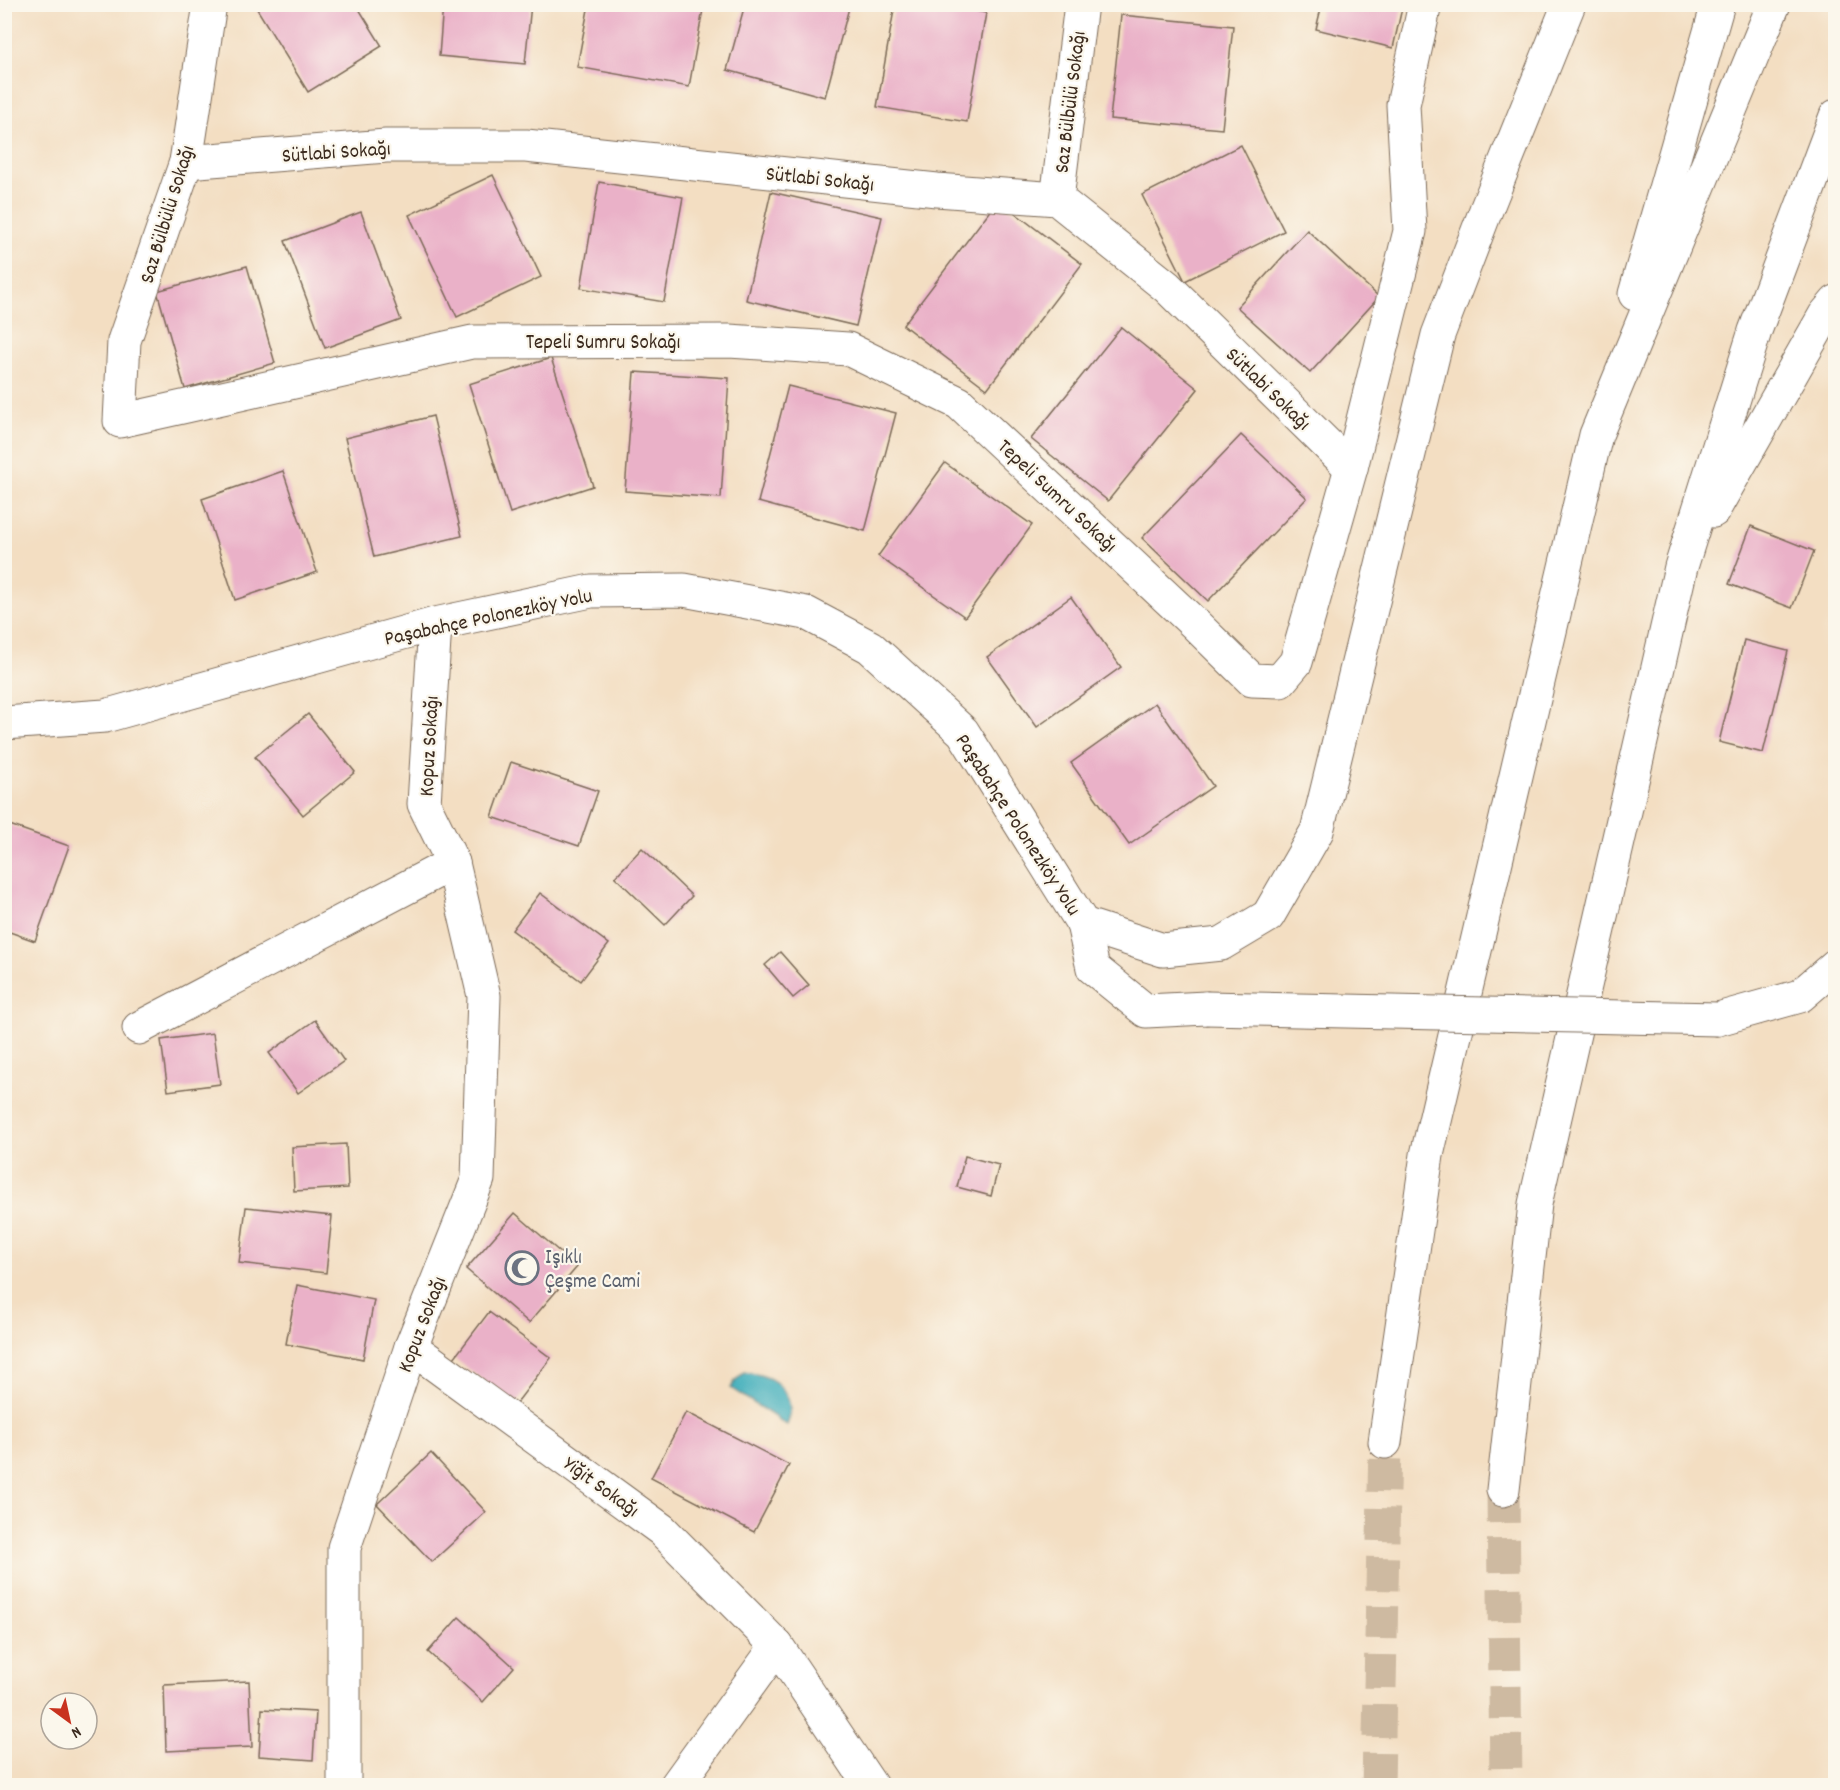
<svg xmlns="http://www.w3.org/2000/svg" width="1840" height="1790" font-family="Dekko,sans-serif">
<rect width="100%" height="100%" fill="#fbf7ec"/>
<filter id="ink" filterUnits="userSpaceOnUse"><feTurbulence type="fractalNoise" baseFrequency=".0167" numOctaves="2"/><feDisplacementMap in="SourceGraphic" scale="12" xChannelSelector="R" yChannelSelector="G"/><feConvolveMatrix kernelMatrix="1 2 1 2 8 2 1 2 1" color-interpolation-filters="sRGB"/></filter>
<filter id="wash" filterUnits="userSpaceOnUse"><feTurbulence type="fractalNoise" baseFrequency=".008" numOctaves="4" result="noise"/><feDisplacementMap in="SourceGraphic" scale="24" xChannelSelector="R" yChannelSelector="G"/><feGaussianBlur stdDeviation="1.35" result="paint"/><feColorMatrix in="noise" values="0 0 0 0 0 0 0 0 0 0 0 0 0 0 0 0 0 1.4 0 .05"/><feComposite in="paint" operator="in"/></filter>
<g filter="url(#wash)">
<rect width="100%" height="100%" fill="#f3dec2"/>
<!-- water -->
<path fill="#3faebb" stroke="#3d6c6c" stroke-width="1.5" d="M744 1372C750 1373 757 1374 763 1376 784 1382 796 1405 787 1425L731 1388 736 1380Z"/>
<g id="blocks">
<!-- building -->
<g fill="#eab1c8">
<path d="M264 4H356L382 46 308 92 257 9Z"/>
<path d="M443 4H531L525 64 439 56Z"/>
<path d="M589 4H704L689 87 577 67Z"/>
<path d="M745 4H850L825 97 727 70Z"/>
<path d="M895 4H939L986 13 967 122 877 107Z"/>
<path d="M1322 4H1388L1402 8 1393 48 1316 29Z"/>
<path d="M1121 15 1233 26 1222 129 1110 119Z"/>
<path d="M1241 145 1284 231 1185 281 1142 195Z"/>
<path d="M493 175 541 277 457 317 409 215Z"/>
<path d="M599 182 683 197 664 302 581 288Z"/>
<path d="M771 192 882 217 856 326 746 300Z"/>
<path d="M998 200 1082 264 987 389 903 325Z"/>
<path d="M361 212 401 320 325 348 285 241Z"/>
<path d="M1307 230 1379 297 1310 373 1237 307Z"/>
<path d="M247 266 275 363 185 389 157 291Z"/>
<path d="M1121 327 1198 389 1108 501 1031 439Z"/>
<path d="M551 358 593 486 510 513 469 384Z"/>
<path d="M634 372 729 378 721 498 625 491Z"/>
<path d="M788 386 896 413 865 531 758 502Z"/>
<path d="M433 416 462 536 374 557 345 438Z"/>
<path d="M1241 435 1307 498 1208 601 1142 538Z"/>
<path d="M945 463 1032 525 965 617 878 556Z"/>
<path d="M283 471 317 572 235 600 202 499Z"/>
<path d="M1751 526 1814 551 1792 608 1729 584Z"/>
<path d="M1071 597 1121 667 1037 727 987 657Z"/>
<path d="M1744 640 1788 651 1763 753 1719 742Z"/>
<path d="M1155 703 1213 786 1129 845 1071 763Z"/>
<path d="M308 714 355 772 303 815 255 757Z"/>
<path d="M511 762 598 791 579 846 492 817Z"/>
<path d="M4 823 69 846 35 941 4 930Z"/>
<path d="M642 848 692 896 665 925 615 877Z"/>
<path d="M540 893 609 944 581 981 512 930Z"/>
<path d="M780 952 809 985 793 998 765 965Z"/>
<path d="M315 1020 344 1061 298 1093 269 1053Z"/>
<path d="M213 1033 220 1084 168 1091 161 1040Z"/>
<path d="M346 1144 348 1188 294 1191 292 1147Z"/>
<path d="M965 1156 999 1165 991 1196 957 1187Z"/>
<path d="M246 1207 332 1216 326 1273 239 1263Z"/>
<path d="M515 1213 577 1267 529 1323 466 1269Z"/>
<path d="M297 1285 374 1300 363 1359 286 1344Z"/>
<path d="M489 1312 551 1358 515 1405 454 1358Z"/>
<path d="M686 1412 789 1465 754 1532 651 1478Z"/>
<path d="M431 1453 486 1512 432 1562 377 1504Z"/>
<path d="M459 1617 514 1667 483 1702 428 1652Z"/>
<path d="M249 1681 252 1747 166 1751 164 1685Z"/>
<path d="M262 1709 316 1712 313 1760 259 1756Z"/>
</g>
</g>
</g>
<g filter="url(#ink)">
<use href="#blocks" fill-opacity="0" stroke="#7b6957" stroke-width="1.5"/>
<g fill="none" stroke-linecap="round" stroke-linejoin="round">
<!-- highway-tunnel -->
<g stroke="#cebaa1" stroke-width="33" stroke-dasharray="33 16" stroke-linecap="butt">
<path d="M1503 1490 1506 1786"/>
<path d="M1378 1786 1385 1442"/>
</g>
<!-- street casing -->
<g stroke="#7b6957" stroke-width="35">
<g id="street">
<path d="M210 4 186 162 124 341 120 421 472 342 729 341 848 349 959 403 1196 625 1252 680 1280 681 1296 662 1351 468 1410 231 1403 105 1425 4"/>
<path d="M186 162 386 146H526L937 190 1057 199 1167 287 1351 468"/>
<path d="M1057 199 1081 4"/>
<path d="M139 1028 453 863"/>
<path d="M411 1347 662 1530 777 1646 676 1786"/>
<path d="M777 1646 871 1786"/>
<path d="M344 1786V1548L411 1347 478 1179 484 996 453 863 424 804 435 624"/>
</g>
</g>
<!-- primary casing -->
<g stroke="#7b6957" stroke-width="35">
<path id="primary" d="M4 723 105 716 435 624 591 591 684 590 806 613 870 647 963 732 1083 924"/>
</g>
<!-- highway casing -->
<g stroke="#7b6957" stroke-width="35">
<g id="highway">
<path d="M1635 294 1718 4"/>
<path d="M1713 511 1825 315 1836 302"/>
<path d="M1083 924 1163 950 1221 944 1268 916 1317 831 1438 335 1486 210 1569 4"/>
<path d="M1083 924 1093 968 1146 1011 1206 1008"/>
<path d="M1718 1019 1800 996 1836 965"/>
<path d="M1385 1442 1427 1155 1596 435 1774 4"/>
<path d="M1503 1490 1535 1204 1681 567 1755 331 1836 116"/>
</g>
</g>
<!-- street -->
<use href="#street" stroke="#fff" stroke-width="33"/>
<!-- primary -->
<use href="#primary" stroke="#fff" stroke-width="33"/>
<!-- highway -->
<use href="#highway" stroke="#fff" stroke-width="33"/>
<!-- highway-bridge casing -->
<g stroke="#7b6957" stroke-width="35" stroke-linecap="butt">
<path id="highway-bridge" d="M1206 1008 1718 1019"/>
</g>
<!-- highway-bridge -->
<use href="#highway-bridge" stroke="#fff" stroke-width="33"/>
</g>
</g>
<!-- icons -->
<defs>
<g id="mosque-ring" transform="scale(1.725)"><circle r="9.5" fill="#fbf7ec" stroke="#6b7280" stroke-width="1.5"/><path d="M3.5-4.9A6 6 0 1 0 3.5 4.9A5 5 0 1 1 3.5-4.9Z" fill="#6b7280"/></g>
</defs>
<g fill-rule="evenodd">
<use href="#mosque-ring" x="522" y="1268"/>
</g>
<g text-anchor="middle" stroke-width="4.5" stroke-linejoin="round" paint-order="stroke">
<!-- street labels -->
<g font-size="21" fill="#3b2a1e" stroke="#fbf7ec">
<text transform="translate(1069 102) rotate(-83)" y="7">Saz Bülbülü Sokağı</text>
<text transform="translate(336 151) rotate(-4)" y="7">Sütlabi Sokağı</text>
<text transform="translate(820 178) rotate(6)" y="7">Sütlabi Sokağı</text>
<text transform="translate(166 214) rotate(-73)" y="7">Saz Bülbülü Sokağı</text>
<text x="603" y="348">Tepeli Sumru Sokağı</text>
<text transform="translate(1269 388) rotate(44)" y="7">Sütlabi Sokağı</text>
<text transform="translate(1058 495) rotate(43)" y="7">Tepeli Sumru Sokağı</text>
<text transform="translate(488 616) rotate(-12)" y="7">Paşabahçe Polonezköy Yolu</text>
<text transform="translate(428 746) rotate(-87)" y="7">Kopuz Sokağı</text>
<text transform="translate(1019 824) rotate(57)" y="7">Paşabahçe Polonezköy Yolu</text>
<text transform="translate(421 1324) rotate(-69)" y="7">Kopuz Sokağı</text>
<text transform="translate(602 1486) rotate(36)" y="7">Yiğit Sokağı</text>
</g>
<!-- worship labels -->
<g font-size="21" fill="#5b616d" stroke="#fbf7ec" text-anchor="start">
<text x="545" y="1263">Işıklı<tspan x="545" dy="24">Çeşme Cami</tspan></text>
</g>
</g>
<!-- margin -->
<rect width="1840" height="1790" fill="none" stroke="#fbf7ec" stroke-width="24"/>
<!-- north arrow -->
<g transform="translate(69 1721) rotate(147)"><circle r="28" fill="#fbf7ec" stroke="#aea59a" stroke-width="1.5"/>
<path d="M0-4.5L10 22L0 15L-10 22Z" fill="#c8321e"/>
<text y="-9" font-size="16" font-weight="bold" text-anchor="middle" fill="#3b2a1e">N</text>
</g>
</svg>
